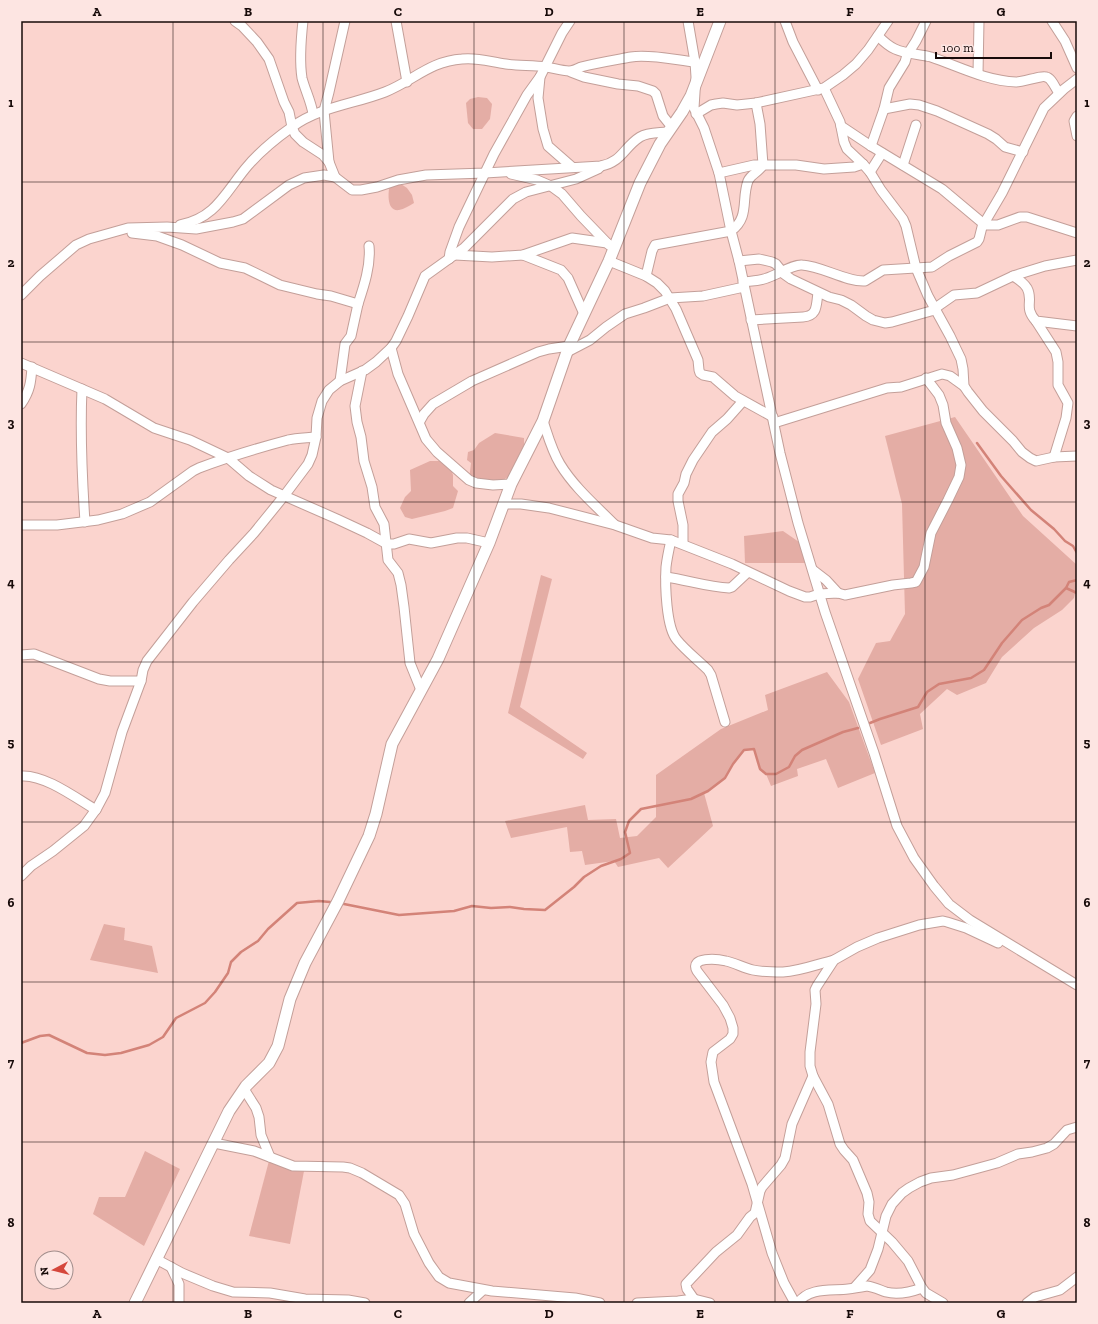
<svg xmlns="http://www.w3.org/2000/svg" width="1098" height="1324" font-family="'Zilla Slab',serif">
<rect width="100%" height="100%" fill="#fbd4ce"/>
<!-- green -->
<g fill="#e4ada5">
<path d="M478 97 487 98 492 104 490 119 482 129H473L468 123 466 103 470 99Z"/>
<path d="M398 182 407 188 412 195 414 203C409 206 404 209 399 210 386 212 388 191 390 184Z"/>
<path d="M955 417 1023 516 1077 565V584L1074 598 1062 610 1034 628 1002 657 986 683 957 695 947 689 920 714 923 729 881 745 858 679 876 643 890 641 905 614 902 504 885 436Z"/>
<path d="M495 433 524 438V445L508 477 503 480 490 483 469 480 471 463 467 460 468 452 474 450 479 443Z"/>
<path d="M430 461H441L450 466 453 475V486L458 491 453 508 445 511 412 519 405 517 400 508 405 497 411 491 410 470Z"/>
<path d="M783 531 799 542 806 563H745L744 536Z"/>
<path d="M541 575 552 579 520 707 587 753 583 759 508 713Z"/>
<path d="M827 672 849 702 875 773 838 788 826 759 797 769 798 776 771 786 766 774 760 769 754 749 745 750 733 764 725 778 704 793 713 826 668 868 659 858 618 867 614 861 585 865 582 851 570 852 567 827 511 838 505 821 585 805 588 820 616 819 620 838 637 836 656 817V775L721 729 768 710 765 695Z"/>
<path d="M104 924 125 928 124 940 152 946 158 973 90 960Z"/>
<path d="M145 1151 180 1169 144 1246 93 1214 99 1197H125Z"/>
<path d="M270 1157 305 1166 290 1244 249 1236Z"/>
</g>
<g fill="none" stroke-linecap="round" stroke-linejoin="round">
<!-- stream -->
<g stroke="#d38378" stroke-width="2.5">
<path d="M977 443 1001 476 1031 510 1054 529 1065 541 1073 546 1077 553"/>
<path d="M1066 588 1069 582 1077 580"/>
<path d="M870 723 880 719 918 707 927 692 939 684 971 678 984 670 1002 643 1022 620 1041 608 1049 605 1066 588 1077 593"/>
<path d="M344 904 399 915 454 911 472 906 491 908 510 907 524 909 545 910 574 887 584 877 601 866 621 859 630 853 625 832 629 821 641 809 691 799 708 791 725 778 733 764 744 750 754 749 760 769 766 774H776L789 767 795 756 802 750 843 732 858 728"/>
<path d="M21 1043 40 1036 49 1035 87 1053 105 1055 121 1053 149 1045 163 1037 176 1018 205 1003 215 992 228 973 231 962 241 952 258 941 268 929 297 903 319 901 330 902"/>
</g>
<!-- minor casing -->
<g stroke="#c39f99" stroke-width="11">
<g id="minor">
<path d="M235 21 242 26 257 42 269 59 284 102 289 112 292 127 295 134 303 142 323 155 329 162 335 177"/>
<path d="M303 21C301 39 299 59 302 78 305 90 311 101 313 114"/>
<path d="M396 21 407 82"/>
<path d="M570 21 562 33 540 77 538 98 543 129 548 146 572 167"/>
<path d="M688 21 695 62 696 77 694 108 704 128 719 173 731 231 739 261 780 453 798 523 825 612 874 753 897 826 914 858 934 886 949 904 970 920 1077 985"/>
<path d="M785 21 793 42 818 90"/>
<path d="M1052 21 1065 41 1077 68"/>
<path d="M878 36C883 41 888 46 895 49 906 54 919 54 931 57 958 66 986 81 1016 82 1024 82 1042 75 1046 77 1052 78 1055 88 1059 93"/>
<path d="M571 72 584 77 618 84 638 86 653 91 656 94 663 116 671 126"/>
<path d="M978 74 979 21"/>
<path d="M824 88 840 122 844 142 847 149 863 164 870 172 881 190 903 219 906 226 916 268 928 296 950 336 961 359 963 369 964 386 968 392 983 411 1013 441 1022 452 1030 458 1036 461 1054 457 1077 456"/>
<path d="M884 109 910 104 919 105 937 111 988 134 996 139 1005 147 1023 152"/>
<path d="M696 114 711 105 716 104 723 103 737 105 756 103 824 88 843 75 856 64 868 50 888 21"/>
<path d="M1077 116 1074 121 1077 136"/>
<path d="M841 126 871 146 942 189 985 225H998L1020 217H1027L1077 233"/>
<path d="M871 146 884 109 889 88 905 62 907 55 916 41 926 21"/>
<path d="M329 162 324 111 329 92 345 21"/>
<path d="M903 165 916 125"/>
<path d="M870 172 882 153"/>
<path d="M719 173 754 165H796L824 169 854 167 863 164"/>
<path d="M511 174 537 180 551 186 562 194 581 216 609 245"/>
<path d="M180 225C215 218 224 195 245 169 258 153 275 139 292 127 319 107 354 104 385 92 413 81 430 61 462 59 477 57 491 62 506 64 519 66 533 65 546 67 553 68 562 71 569 71 573 71 577 69 581 67 597 63 615 60 631 57 649 54 676 60 695 62"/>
<path d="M132 233 157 236 182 245 220 263 245 268 280 285 317 294 331 296 358 304C364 286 371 265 369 246"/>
<path d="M455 255 492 257 523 255 572 238 607 243"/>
<path d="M523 255 561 270 568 278 584 314"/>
<path d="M449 259 450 252 459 227 494 154 527 95 540 77"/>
<path d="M609 261 646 276 657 283 665 291 676 309 698 360 699 370 700 373 703 375 713 377 735 396 773 417"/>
<path d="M739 261 759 259 772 262 776 264 784 274 791 279 829 297 841 300 851 305 866 316 873 320 885 323 892 322 931 311 954 295 977 293 1013 276 1045 266 1077 260"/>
<path d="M646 276 652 251 655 245 731 231C750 217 741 200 748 181 751 174 759 172 763 165L760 124 756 103"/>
<path d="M1013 276C1018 279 1024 283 1027 288 1034 301 1023 307 1036 321L1077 326"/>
<path d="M743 282C751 281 760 281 767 278 777 275 793 264 802 265 822 266 846 282 865 281L883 270 932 267 949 256 977 242 979 239 982 227 1002 193 1044 108 1064 89 1077 79"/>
<path d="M21 295 40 276 76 245 89 239 128 228 167 227 196 229 233 222 243 219 289 185 304 178 324 175 335 177 352 190H361L377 187 398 180 426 175 485 173 601 166C622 162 624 147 640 137 648 132 658 133 667 132"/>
<path d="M751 320 803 317C818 316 816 305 818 293"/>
<path d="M1036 321 1056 352 1058 362V385L1068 403 1066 418 1054 457"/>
<path d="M391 348 398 374 426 439 437 452 469 480 476 483 493 485 511 484"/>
<path d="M567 352 590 340 606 327 625 314 644 308 670 298 703 296 744 287"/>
<path d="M21 363 105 399 154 428 190 440 228 458 249 476 271 490 337 519 367 533 387 544H394L409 539 431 543 457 538H467L489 543"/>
<path d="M362 371 355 406 357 422 361 437 364 461 372 487 375 507 384 524 388 560 398 573 401 585 404 607 410 663 421 690"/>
<path d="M340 381 345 344 351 336 358 304"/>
<path d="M82 389C80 433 82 477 85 522"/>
<path d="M21 404C30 391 31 382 32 367"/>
<path d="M420 421 424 414 433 404 472 381 538 352 549 349 569 346"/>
<path d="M543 421C548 436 552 451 560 464 574 487 595 505 614 524"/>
<path d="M774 423 887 388 901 387 942 374 950 376 964 386"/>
<path d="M503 504H521L549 508 615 525 652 538 671 540 732 564 789 591 805 597H810L819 594 838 593 845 595 893 585 911 583 916 582 924 567 931 533 948 500 959 477 961 465 957 448 946 423 943 405 939 395 926 378"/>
<path d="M21 525H57L98 520 122 514 150 502 193 471 199 468C228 457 258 448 288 440 297 438 307 438 316 437"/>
<path d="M671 540C669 549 667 558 666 567 665 584 666 628 677 640 686 651 698 660 708 670L711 675 725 722"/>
<path d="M683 544V525L678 501V494L684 483 686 474 693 460 712 432 727 419 743 401"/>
<path d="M813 570 826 580 838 593"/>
<path d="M666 577C687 580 708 587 729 588L732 587 748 572"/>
<path d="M21 655 34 654 99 679 110 681H141"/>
<path d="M21 776C44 774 76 798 96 810"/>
<path d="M21 876 31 866 53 851 84 826 97 808 105 793 122 732 141 681 143 670 147 661 193 602 229 560 254 533 284 496 308 464 312 455 316 437 317 418 322 401 329 390 340 381 365 370 376 362 391 348 396 341 408 316 425 276 464 248 513 199 526 192 576 179 598 169 601 166"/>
<path d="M244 1089 256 1108 259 1117 261 1135 270 1157"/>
<path d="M214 1143 254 1151 293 1166 343 1167 350 1168 362 1173 399 1195 405 1204 414 1234 429 1263 439 1277 449 1283 492 1291 575 1298 600 1303"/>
<path d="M156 1259 182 1273 213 1286 233 1292 270 1293 305 1299 348 1300 365 1303"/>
<path d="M171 1267 179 1284V1303"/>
<path d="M855 1287 870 1270 878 1249 886 1216 892 1204 902 1193 909 1188 920 1182 931 1178 953 1175 997 1163 1018 1154 1032 1152 1047 1148 1054 1144 1067 1130 1077 1127"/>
<path d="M922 1288 908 1261 892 1242 870 1221 868 1214 869 1202 867 1193 853 1160 844 1150 840 1144 828 1104 813 1076 810 1066V1052L816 1004 815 990 817 986 834 960 857 947 878 938 919 925 943 921 947 922 966 928 998 943"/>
<path d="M694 1299 687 1289 686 1284 716 1252 737 1235 750 1217 755 1213 760 1191 762 1187 781 1165 785 1158 792 1124 813 1076"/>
<path d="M469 1303 483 1290"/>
<path d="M637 1303 678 1301 694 1299 710 1303"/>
<path d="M795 1303 784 1283 772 1253 752 1184 714 1082 711 1062 713 1052 730 1039 733 1034V1028L730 1018 723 1005 697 971C689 956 718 959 726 961 735 963 744 968 753 970 763 972 773 972 783 972 800 971 818 964 834 960"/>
<path d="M798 1303C809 1287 832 1291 848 1289 855 1288 861 1287 867 1286 874 1287 880 1290 886 1292 897 1295 911 1292 922 1288L926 1293 943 1303"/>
<path d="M1027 1303 1035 1297 1060 1290 1077 1277"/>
</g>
</g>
<!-- tertiary casing -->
<g stroke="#c39f99" stroke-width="13">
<path id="tertiary" d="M135 1303 229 1111 246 1086 269 1063 278 1046 290 999 305 963 338 901 369 836 376 814 392 744 438 659 489 543 511 484 543 421 569 346 609 261 640 183 660 144 682 112 691 96 720 21"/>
</g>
<!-- minor -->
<use href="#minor" stroke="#fff" stroke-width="9"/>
<!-- tertiary -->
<use href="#tertiary" stroke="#fff" stroke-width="11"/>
</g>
<!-- grid -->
<path fill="none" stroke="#170a09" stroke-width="1" stroke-opacity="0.55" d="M173 21V1303M323 21V1303M474 21V1303M624 21V1303M775 21V1303M925 21V1303M21 182H1077M21 342H1077M21 502H1077M21 662H1077M21 822H1077M21 982H1077M21 1142H1077"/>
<!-- border -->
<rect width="1098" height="1324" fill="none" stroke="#fde5e2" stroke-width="44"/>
<!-- north arrow -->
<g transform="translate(54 1270) rotate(263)"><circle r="19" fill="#fde5e2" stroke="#a18d8b"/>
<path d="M0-3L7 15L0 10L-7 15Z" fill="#d5473c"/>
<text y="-6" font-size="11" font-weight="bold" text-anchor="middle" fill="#170a09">N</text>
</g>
<!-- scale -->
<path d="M936 52v6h115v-6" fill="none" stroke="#170a09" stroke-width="2"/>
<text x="942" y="52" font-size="12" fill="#170a09" stroke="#fde5e2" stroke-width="3" paint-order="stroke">100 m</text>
<rect x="22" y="22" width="1054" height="1280" fill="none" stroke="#170a09" stroke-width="1.5"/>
<g font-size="13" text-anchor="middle" font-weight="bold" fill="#170a09">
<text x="97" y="16">A</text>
<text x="248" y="16">B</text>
<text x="398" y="16">C</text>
<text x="549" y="16">D</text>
<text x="700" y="16">E</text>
<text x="850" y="16">F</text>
<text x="1001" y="16">G</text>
<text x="11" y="107">1</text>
<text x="1087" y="107">1</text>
<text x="11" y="267">2</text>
<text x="1087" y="267">2</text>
<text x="11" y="427">3</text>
<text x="1087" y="427">3</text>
<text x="11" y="587">4</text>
<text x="1087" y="587">4</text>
<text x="11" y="747">5</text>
<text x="1087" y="747">5</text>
<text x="11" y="907">6</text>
<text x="1087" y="907">6</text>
<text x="11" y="1067">7</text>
<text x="1087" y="1067">7</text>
<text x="11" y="1227">8</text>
<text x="1087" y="1227">8</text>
<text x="97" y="1318">A</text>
<text x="248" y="1318">B</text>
<text x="398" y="1318">C</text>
<text x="549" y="1318">D</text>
<text x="700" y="1318">E</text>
<text x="850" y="1318">F</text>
<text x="1001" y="1318">G</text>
</g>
</svg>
